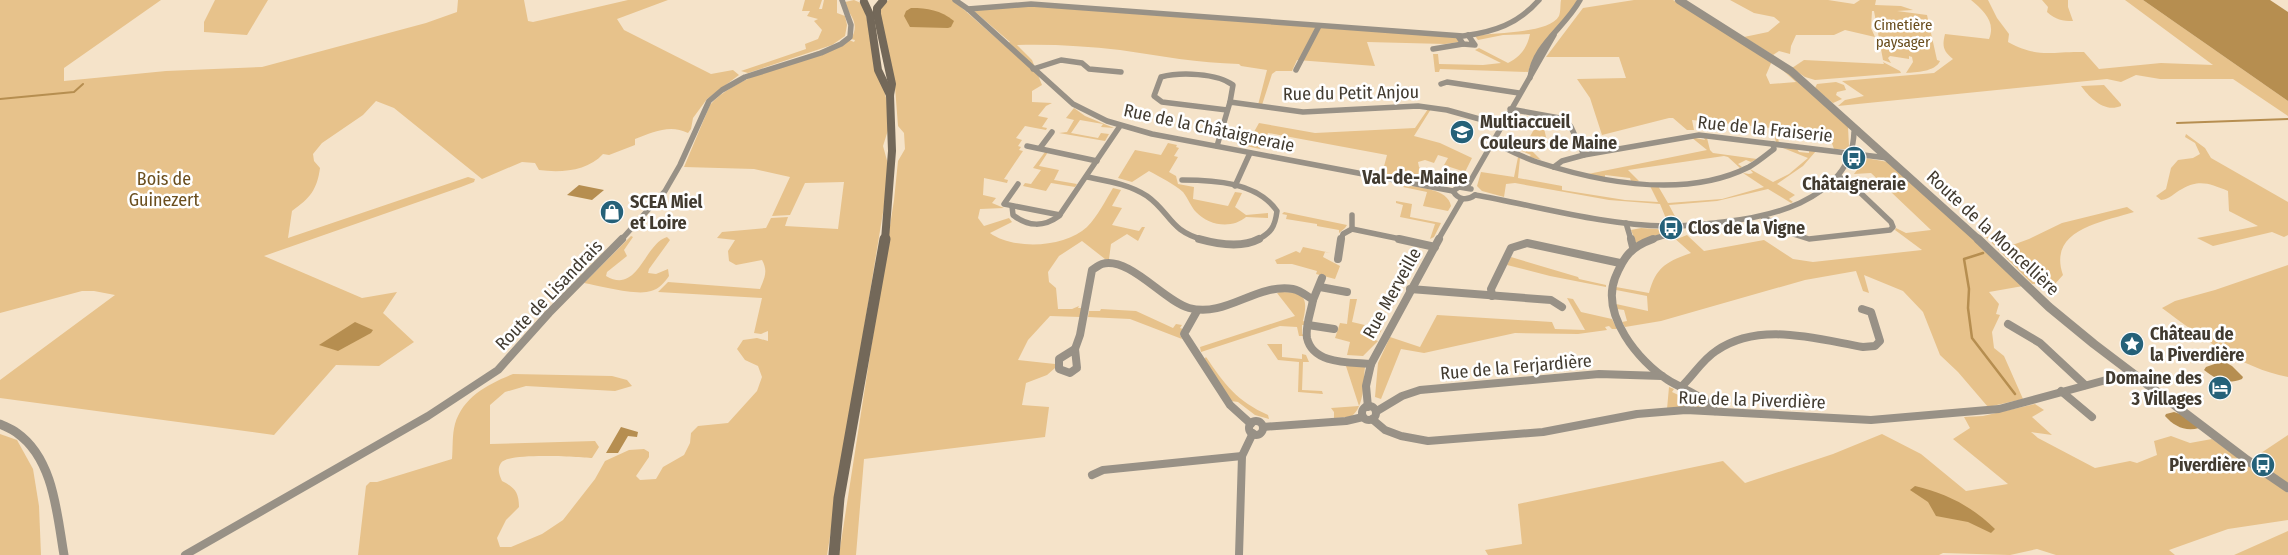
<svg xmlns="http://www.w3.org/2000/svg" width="2288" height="555" font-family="'Fira Sans Condensed',sans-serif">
<rect width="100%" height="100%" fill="#f5e3c9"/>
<!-- green -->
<g fill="#e7c28b">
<path d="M0 0H161L64 68V81L166 71 262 67 426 23 457 12 458 0H524L528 21 533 22 628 0H668L617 19 624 30 711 74 733 70 739 75 707 99 693 118 691 129 688 133C670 124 653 132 635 139V145L609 155 603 154C588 171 561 173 539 170L535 163 522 162 482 179 394 108 376 101 363 115 322 143 313 154 314 161 320 168C317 190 310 198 292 211L288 238 468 177 475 179 474 182 461 187 264 256 362 298 397 292 383 313 414 342 379 366 336 365 274 435 0 398V380L115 295 94 291H82L0 313Z"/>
<path d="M215 0H268L247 35 204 32V22Z"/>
<path d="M805 0H822L819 9H822L824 0H837V13L845 16 847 25 845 36 832 45 748 73 741 71 806 49 805 44 818 39 822 30 814 21 818 19 807 16 810 11H802Z"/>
<path d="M854 0 863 4 888 106 889 127 883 146 888 164 887 188 827 555H358L366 486 370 482H377L452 459C453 448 452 435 455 424 463 397 488 384 513 374L612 376 627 380 632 386 615 391 526 386 505 392 490 405V444L595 441 599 447 592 458C578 457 508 452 501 463 497 469 499 474 502 481 514 487 519 492 519 507L506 520 497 538 500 547H511L542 534 563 520 595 479 605 461 629 450 644 449 649 452V457L636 476 640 480 656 479 663 467 684 455 690 443 691 433 698 426 728 423 757 391 762 377 758 366 745 360 737 349 743 340 757 338 768 341V331L761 334 754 333 762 298 658 292 668 282 760 289C765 277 768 271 762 260L736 265 729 261 728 251 735 240 717 238 722 232 766 228 771 218 788 217 785 226 838 229 844 182 805 183 790 215 772 216 790 177 754 169 684 167 710 105C732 77 813 54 849 40L854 42 855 40 851 39C859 25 853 18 845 6V2Z"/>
<path d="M889 0H953L1004 45 1010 42 974 11 1015 5 1456 37 1459 42 1445 44 1367 42 1375 66 1297 60 1292 71H1276L1272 74 1262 105H1258L1267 70 1241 66 1239 64C1199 63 1160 56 1120 50 1086 46 1051 44 1017 45L1032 60 1042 85 1032 91V102L1052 103 1046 106 1038 116 1048 118 1042 127 1047 128 1046 130 1025 126 1016 138 1022 140 1018 146 1021 147 1019 150 1023 151 1004 179 1008 180 1007 183 984 178 983 195 996 198 992 203 1004 208 980 209 978 218 984 226 1009 218 1012 222 990 233C1013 250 1065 248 1087 227 1098 216 1105 201 1113 188L1121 190 1112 206 1122 208 1112 225 1139 231 1142 227H1145L1138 241 1127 234 1111 244 1109 259H1105L1082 241 1059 256 1048 272 1049 282 1056 288 1058 309H1072L1079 306 1078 308H1082L1080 317 1050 316 1028 340 1018 360 1055 364V368L1047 375 1026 383 1022 405 1049 407 1045 437 864 459 856 555H839L894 200 898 161 905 149 904 133 898 126 895 87 880 21 881 4Z"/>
<path d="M1561 0H1577C1566 28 1539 38 1528 72L1440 69 1439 72H1435L1433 54H1438L1439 64 1483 65 1501 63 1475 50 1479 48 1508 63C1521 56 1527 48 1530 34L1503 35 1478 40 1475 36C1494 32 1549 34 1559 16 1561 11 1560 5 1561 0Z"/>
<path d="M1634 0H1673L1772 61 1766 75 1770 84 1796 82 1777 65 1783 67 1848 127 1849 146 1847 149H1834L1829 135 1776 128 1779 143 1776 142 1772 128 1692 120 1694 130H1687L1673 118H1669L1602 135 1590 98 1577 79 1626 78 1619 57H1546L1583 8Z"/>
<path d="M1730 0H1828L1854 4 1860 0H1876L1875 5 1901 6 1913 10 1897 11 1927 15 1937 60 1940 61C1935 72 1916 72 1906 73L1913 62 1912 57 1909 56V59L1890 56 1888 58 1891 63 1883 60 1874 11H1872L1871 28 1875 37 1845 30 1834 35H1796L1791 46 1790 54 1779 51 1773 55 1744 37 1768 32 1780 22 1774 17 1754 13Z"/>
<path d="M1971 0H1988L1997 18 2009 34 2008 42C2039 59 2052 51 2084 52L2099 69 2161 63 2213 65 2125 0H2143L2288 101V116L2233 79H2160L2136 75 2121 82 2107 79 1838 106 1845 100 1864 96 1842 81 1934 73 1953 59C1943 51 1942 46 1945 34L1989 39C1996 22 1984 11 1971 0Z"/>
<path d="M2042 0H2068V7L2073 21C2062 21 2056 20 2047 12L2048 7Z"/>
<path d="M1804 60 1884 64 1883 62 1900 71 1901 73 1815 80 1805 77 1792 68Z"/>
<path d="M1836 82 1844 85 1846 90 1837 92 1836 95 1842 99 1833 103 1815 88 1817 84Z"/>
<path d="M2104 85 2121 104V106C2104 113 2090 98 2081 86Z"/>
<path d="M1074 108 1085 116 1114 128 1101 127 1103 124 1080 120 1071 133 1098 138 1101 133 1109 134 1105 141 1059 133 1067 132 1074 120 1066 118Z"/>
<path d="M1428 109H1431L1414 136 1440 143 1472 158 1465 172 1444 165 1448 158 1438 155 1434 163 1425 160 1418 162 1419 167 1434 183 1382 174 1387 155 1268 133 1260 149 1246 146 1259 123 1315 133 1415 128Z"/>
<path d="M1538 116H1541L1547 141 1573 143 1574 145 1549 143 1529 148 1541 160 1529 157 1531 155 1522 151 1538 122Z"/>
<path d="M2186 134 2205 148 2211 158 2288 202V235L2284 237 2272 232 2213 246 2197 238 2258 226 2229 211 2228 191C2210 184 2200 179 2182 189 2174 193 2170 199 2161 200L2156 196 2166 189 2171 168 2178 160 2193 158 2200 154 2195 143 2185 137Z"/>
<path d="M1691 137 1705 140 1704 138H1707L1710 150 1713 153 1757 159 1751 162 1746 160 1738 164 1742 167 1740 168 1728 157 1724 156 1628 170 1639 181H1631L1630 178 1605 175V178L1588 174 1707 150Z"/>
<path d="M1168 143 1177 145 1176 147 1179 148 1174 156 1178 157 1169 172 1176 176 1178 184 1194 187 1193 199 1228 206 1235 192 1242 193 1235 207 1246 215 1268 213V218L1246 217C1232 229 1209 226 1196 212 1191 207 1188 198 1183 192 1174 184 1160 177 1149 171L1132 182 1118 178 1135 150 1161 155Z"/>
<path d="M1783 148 1797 149 1799 152 1809 153V150L1816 151 1803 166 1777 184 1795 195 1789 199 1793 202 1791 203 1768 189 1717 201 1669 205 1678 222 1667 221 1660 204 1609 200 1515 183 1506 184 1504 197 1482 191 1477 186 1481 172 1514 177 1518 157 1520 158 1518 178 1562 186V190L1625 200 1658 202 1650 186H1658L1668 203 1722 199 1764 187 1743 173 1749 174 1753 173 1750 169 1773 182 1789 174 1808 158Z"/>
<path d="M1045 152H1048L1039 166 1059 170 1054 180 1077 184 1075 187 1051 183 1046 191 1023 186 1025 183 1031 184 1041 170 1033 168Z"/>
<path d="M1860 157 1888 162 1957 223 2023 286 1989 292 1999 304 1996 314 2000 315 1992 332 1994 348 2004 356 2023 399 1988 407 1958 372 1940 355 1923 312 1903 291 1864 275 1869 293 1863 291 1856 271 1805 280 1661 321 1625 327 1622 322 1627 321 1624 310 1617 309 1616 304 1648 311 1647 296 1616 290V287L1649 293C1656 267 1666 262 1691 253L1672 236H1674L1677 239 1687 235 1704 251 1764 240 1793 259 1813 262 1922 250 1895 230 1896 228 1906 233 1931 230 1871 173 1854 174 1857 170 1852 168 1858 160 1855 158Z"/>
<path d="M1404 185C1418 188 1448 188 1451 206L1448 211 1423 206 1427 192 1403 187Z"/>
<path d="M1396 201 1412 204 1410 217 1441 223 1434 237 1430 239 1435 224 1400 217 1403 205 1396 203Z"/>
<path d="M2127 207 2134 212C2103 222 2047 229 2063 275L2055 284H2032L1986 237 1994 236 2007 247 2029 239 2062 223Z"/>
<path d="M1284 212 1347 225 1345 228 1339 233V230L1317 226V224L1286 219 1287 215 1282 214Z"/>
<path d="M1641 228 1671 230 1636 243 1631 230Z"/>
<path d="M631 236 633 237 624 250 627 256 607 272 606 276C638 295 644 244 667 237L670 240 649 269 648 273 656 274 668 269 669 276C665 282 659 289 651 291 637 296 600 286 584 283Z"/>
<path d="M1303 247 1331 253 1325 252 1323 257 1340 266 1335 279 1316 274 1317 271 1292 264H1277L1275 260 1296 251 1300 253Z"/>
<path d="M1511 257 1578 277 1579 279 1606 285V287L1550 276 1507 265Z"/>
<path d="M2288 265V377C2240 368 2200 336 2162 308L2175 301 2215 290Z"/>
<path d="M1280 292C1306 292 1308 298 1303 321L1306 322 1305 325H1302V334L1305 336H1299L1297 327 1280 326 1201 352 1200 347 1295 316 1277 293Z"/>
<path d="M1567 298 1573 299 1581 312 1612 319 1617 329H1612L1609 326 1605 327 1607 330 1578 334 1515 333 1424 353 1401 349 1381 399 1375 397 1378 363 1390 337 1420 347 1437 315 1552 322 1555 329 1585 330Z"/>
<path d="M1350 299H1357L1352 322 1382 329 1379 335 1373 333 1370 338 1378 341 1363 356 1347 355 1350 342 1335 338 1340 323 1347 324Z"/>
<path d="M1101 309 1136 311 1173 328 1176 324 1182 325 1180 328 1183 329 1180 335 1182 339 1130 319 1088 317 1089 311H1100Z"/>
<path d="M1267 344H1282V357L1302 359V354L1306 355 1309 362H1303L1302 390 1322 391 1323 394 1298 392 1299 362 1278 360Z"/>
<path d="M1206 357C1225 385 1237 401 1268 415L1269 419 1255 415 1238 402 1231 401 1204 359Z"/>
<path d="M1345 363 1365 367C1363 383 1365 406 1351 417L1334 418V412L1331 408 1359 406Z"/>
<path d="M1669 387 1674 389 1672 392 1693 402 1696 398 1709 408 1667 409Z"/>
<path d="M2035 404 2044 410 2032 417 2052 435 2031 432 2038 438 2095 468 2130 461 2137 463 2157 455 2154 441 2171 436 2190 443 2212 439 2288 493V520L2228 529 2169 550 2175 555H2056L2037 549 2010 555 1943 553 1939 555H1488L1485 550 1522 544 1518 504 1723 461 1745 483 1833 454 1882 434 1921 454 1966 491 2008 484 1953 439 1970 428 1964 417 1983 416Z"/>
<path d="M0 434 17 440 33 469 39 506 41 555H0Z"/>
<path d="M2288 435V483L2252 459Z"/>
<path d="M2288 531V555H2234Z"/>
</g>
<!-- water -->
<g fill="#b68e50">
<path d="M2143 0H2270L2288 12V101Z"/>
<path d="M911 8C928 8 940 10 954 21L951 27 948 28 910 27 904 16 906 11Z"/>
<path d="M579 185 604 190 592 200 567 195Z"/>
<path d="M355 322 373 330 371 333 338 351 319 345Z"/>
<path d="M2223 361 2232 366 2243 377 2242 379C2226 385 2217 380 2204 370L2206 367Z"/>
<path d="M2174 412 2180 414 2199 428C2185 432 2174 426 2165 416L2166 414Z"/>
<path d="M621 427 638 432 637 437 628 436 618 453H606Z"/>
<path d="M1915 486C1946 493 1973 507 1995 529L1991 533 1968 522 1936 516 1928 502 1910 490Z"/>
</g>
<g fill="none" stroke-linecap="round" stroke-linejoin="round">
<!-- stream-far1 -->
<g stroke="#b68e50" stroke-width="2">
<path d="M0 99 74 92 83 84"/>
<path d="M2177 123 2288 119"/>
</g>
<!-- stream -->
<path stroke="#b68e50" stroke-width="2.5" d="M1983 253 1964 259 1969 289 1968 308 1972 338 2015 394"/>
<!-- minor-far1 -->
<g stroke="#989186" stroke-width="5.5">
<path d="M955 0 968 9 1073 104 1107 121 1152 134 1453 191"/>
<path d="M968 9 1031 4 1463 36C1494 32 1518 24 1539 0"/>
<path d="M1458 36 1463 44 1475 45 1468 35"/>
<path d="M1433 49 1463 44"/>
<path d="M1033 69 1061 60 1082 63 1089 69 1121 72"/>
<path d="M1296 70 1319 26"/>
<path d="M1530 78C1534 44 1565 28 1580 0"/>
<path d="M1441 84 1447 82 1519 93"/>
<path d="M1510 109 1565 119 1571 127 1584 155"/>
<path d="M1227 110 1162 102 1154 96 1161 77C1180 72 1217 73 1233 85L1230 102"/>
<path d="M1491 143C1507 148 1521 157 1537 162 1602 183 1685 199 1749 167 1758 162 1766 155 1774 149L1773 144"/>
<path d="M1027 146 1097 161"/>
<path d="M1217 146 1230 102 1303 112 1418 106 1447 110 1501 125"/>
<path d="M1040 148 1052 132"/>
<path d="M1554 167 1562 161 1584 155 1699 135 1888 158"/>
<path d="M1087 177C1107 181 1129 184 1147 196 1171 213 1169 231 1204 240"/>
<path d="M1182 180C1214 180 1257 182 1277 211 1275 227 1271 233 1257 240"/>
<path d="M1018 184 1004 204 1060 215"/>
<path d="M1235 186 1250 153"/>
<path d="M1467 187 1554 35"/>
<path d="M1453 191 1459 187 1471 189"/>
<path d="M1453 191C1458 200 1467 201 1475 195"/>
<path d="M1475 195C1538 206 1602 225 1666 226 1686 227 1704 224 1723 222 1750 219 1776 214 1800 203 1831 188 1853 167 1854 132L1858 130"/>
<path d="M1012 206 1013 215C1028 227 1044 227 1059 216L1120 126"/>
<path d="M1352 215V229"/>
<path d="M1762 216 1790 233 1809 239 1890 230 1893 227 1891 222 1849 182 1839 177"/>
<path d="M1626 223 1631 240"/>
<path d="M621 240 665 191 680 165 709 101 722 90 745 77 821 53 841 44 850 37 851 25 842 0"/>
<path d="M1341 240 1343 234 1352 229 1405 240"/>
<path d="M1438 240 1462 199"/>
<path d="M1650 240 1676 232"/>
</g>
<!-- minor -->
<g stroke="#989186" stroke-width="8">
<path d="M1199 239C1217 244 1242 248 1259 239"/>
<path d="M1399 239 1435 247"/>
<path d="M1631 239 1633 247"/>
<path d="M1653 239C1631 247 1624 256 1615 278 1601 315 1638 361 1668 380 1684 390 1703 395 1715 411"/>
<path d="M1338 259 1341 239"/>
<path d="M1320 287 1347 292"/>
<path d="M1410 289 1551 300 1562 307"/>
<path d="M1492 296 1491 289 1511 248 1527 243 1620 263"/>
<path d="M1313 300 1322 278"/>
<path d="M1197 311 1184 334 1230 405 1251 424"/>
<path d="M2008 324 2040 343 2085 385"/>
<path d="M1308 325 1334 329"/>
<path d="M1075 349 1077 368 1070 373 1059 369V359Z"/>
<path d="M1075 349 1080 335 1092 270C1095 268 1099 265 1102 264 1129 256 1164 301 1189 308 1226 318 1256 283 1293 289 1300 290 1307 296 1313 300 1311 312 1305 326 1307 338 1313 365 1351 362 1371 364"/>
<path d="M1681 387C1693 376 1702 360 1716 351 1759 321 1816 339 1863 347L1875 346 1880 341 1871 312 1862 309"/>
<path d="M2061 391 2092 417"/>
<circle cx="1369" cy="413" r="7"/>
<path d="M1368 407 1366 386 1371 364 1439 239"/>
<path d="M1377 411 1402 396 1420 390 1599 374 1662 376"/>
<path d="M1372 419 1385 430 1401 436 1428 441 1543 432 1637 414 1686 410 1871 420 1999 409 2132 373"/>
<circle cx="1256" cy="428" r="7"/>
<path d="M1263 427 1346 421 1363 417"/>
<path d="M1092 475 1103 470 1242 456"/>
<path d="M185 555 428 416 498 370 549 313 622 239"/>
<path d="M1239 555 1242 456 1253 433"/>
</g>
<!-- tertiary-far1 -->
<path stroke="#989186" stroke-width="8" d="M1679 0 1791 71 1979 240"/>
<!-- tertiary -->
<g stroke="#989186" stroke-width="9">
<path d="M1978 239 2049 307 2094 344 2247 460 2288 488"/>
<path d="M0 424C6 427 12 429 17 433 54 459 57 515 64 555"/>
</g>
<!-- secondary-far1 -->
<g stroke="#736859" stroke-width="8">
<path d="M883 1 877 8V14L892 84 890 95 892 151 885 240"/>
<path d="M864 2 870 15 878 70 890 95"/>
</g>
<!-- secondary -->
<path stroke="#736859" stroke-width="11" d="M834 555 839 498 885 239"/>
</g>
<!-- icons -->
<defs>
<g id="school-disc" transform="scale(1.25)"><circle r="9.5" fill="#256179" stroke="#fff"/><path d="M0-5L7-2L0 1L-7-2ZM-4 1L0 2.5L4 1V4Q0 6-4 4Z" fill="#fff"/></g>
<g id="bus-disc" transform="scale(1.25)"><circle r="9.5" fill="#256179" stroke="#fff"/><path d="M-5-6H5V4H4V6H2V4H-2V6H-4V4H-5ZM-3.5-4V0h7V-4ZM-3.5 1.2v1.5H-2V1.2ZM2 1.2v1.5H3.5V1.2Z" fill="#fff"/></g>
<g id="shop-disc" transform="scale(1.25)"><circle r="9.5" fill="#256179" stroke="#fff"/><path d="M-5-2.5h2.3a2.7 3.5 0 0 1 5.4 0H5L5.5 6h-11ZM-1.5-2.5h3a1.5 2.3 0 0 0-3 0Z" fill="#fff"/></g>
<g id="sight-disc" transform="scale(1.25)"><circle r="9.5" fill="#256179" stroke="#fff"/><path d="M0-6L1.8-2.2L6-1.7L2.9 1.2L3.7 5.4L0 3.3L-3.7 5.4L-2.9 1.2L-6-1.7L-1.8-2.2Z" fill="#fff"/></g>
<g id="hotel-disc" transform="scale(1.25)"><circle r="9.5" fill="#256179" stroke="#fff"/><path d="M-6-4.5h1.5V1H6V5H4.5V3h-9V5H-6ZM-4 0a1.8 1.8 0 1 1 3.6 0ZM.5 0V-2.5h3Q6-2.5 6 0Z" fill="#fff"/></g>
</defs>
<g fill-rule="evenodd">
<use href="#school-disc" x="1462" y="132"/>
<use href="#bus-disc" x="1854" y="158"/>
<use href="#shop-disc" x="612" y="212"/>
<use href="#bus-disc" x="1671" y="228"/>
<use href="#sight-disc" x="2132" y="344"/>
<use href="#hotel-disc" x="2220" y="388"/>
<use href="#bus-disc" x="2263" y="465"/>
</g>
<g text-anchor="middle" stroke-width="5" stroke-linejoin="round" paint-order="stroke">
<!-- far-park labels -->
<g font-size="15" fill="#6a4e1e" stroke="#fff">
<text x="1903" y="30">Cimetière<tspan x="1903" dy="17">paysager</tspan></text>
</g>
<!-- street labels -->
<g font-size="18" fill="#423b30" stroke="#fff">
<text transform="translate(1351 93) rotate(-1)" y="6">Rue du Petit Anjou</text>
<text transform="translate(1209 128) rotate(12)" y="6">Rue de la Châtaigneraie</text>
<text transform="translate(1765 129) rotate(6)" y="6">Rue de la Fraiserie</text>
<text transform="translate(1993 233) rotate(43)" y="6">Route de la Moncellière</text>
<text transform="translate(1392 293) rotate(-61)" y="6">Rue Merveille</text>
<text transform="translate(549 295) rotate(-46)" y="6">Route de Lisandrais</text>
<text transform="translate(1516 367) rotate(-5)" y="6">Rue de la Ferjardière</text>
<text transform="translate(1752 400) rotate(2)" y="6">Rue de la Piverdière</text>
</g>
<!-- poi labels -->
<g font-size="18" font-weight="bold" fill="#423b30" stroke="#fff" text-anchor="start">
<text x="1480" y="128">Multiaccueil<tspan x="1480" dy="21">Couleurs de Maine</tspan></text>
<text x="1854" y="190" text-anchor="middle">Châtaigneraie</text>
<text x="630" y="208">SCEA Miel<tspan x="630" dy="21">et Loire</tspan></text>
<text x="1688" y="234">Clos de la Vigne</text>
<text x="2150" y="340">Château de<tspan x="2150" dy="21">la Piverdière</tspan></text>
<text x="2202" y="384" text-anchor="end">Domaine des<tspan x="2202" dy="21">3 Villages</tspan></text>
<text x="2246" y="471" text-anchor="end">Piverdière</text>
</g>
<!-- park labels -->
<g font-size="18" fill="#6a4e1e" stroke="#fff">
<text x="164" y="185">Bois de<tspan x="164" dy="21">Guinezert</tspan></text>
</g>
<!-- neighbourhood labels -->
<g font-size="19" font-weight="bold" fill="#423b30" stroke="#fff">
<text x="1415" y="184">Val-de-Maine</text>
</g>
</g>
</svg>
